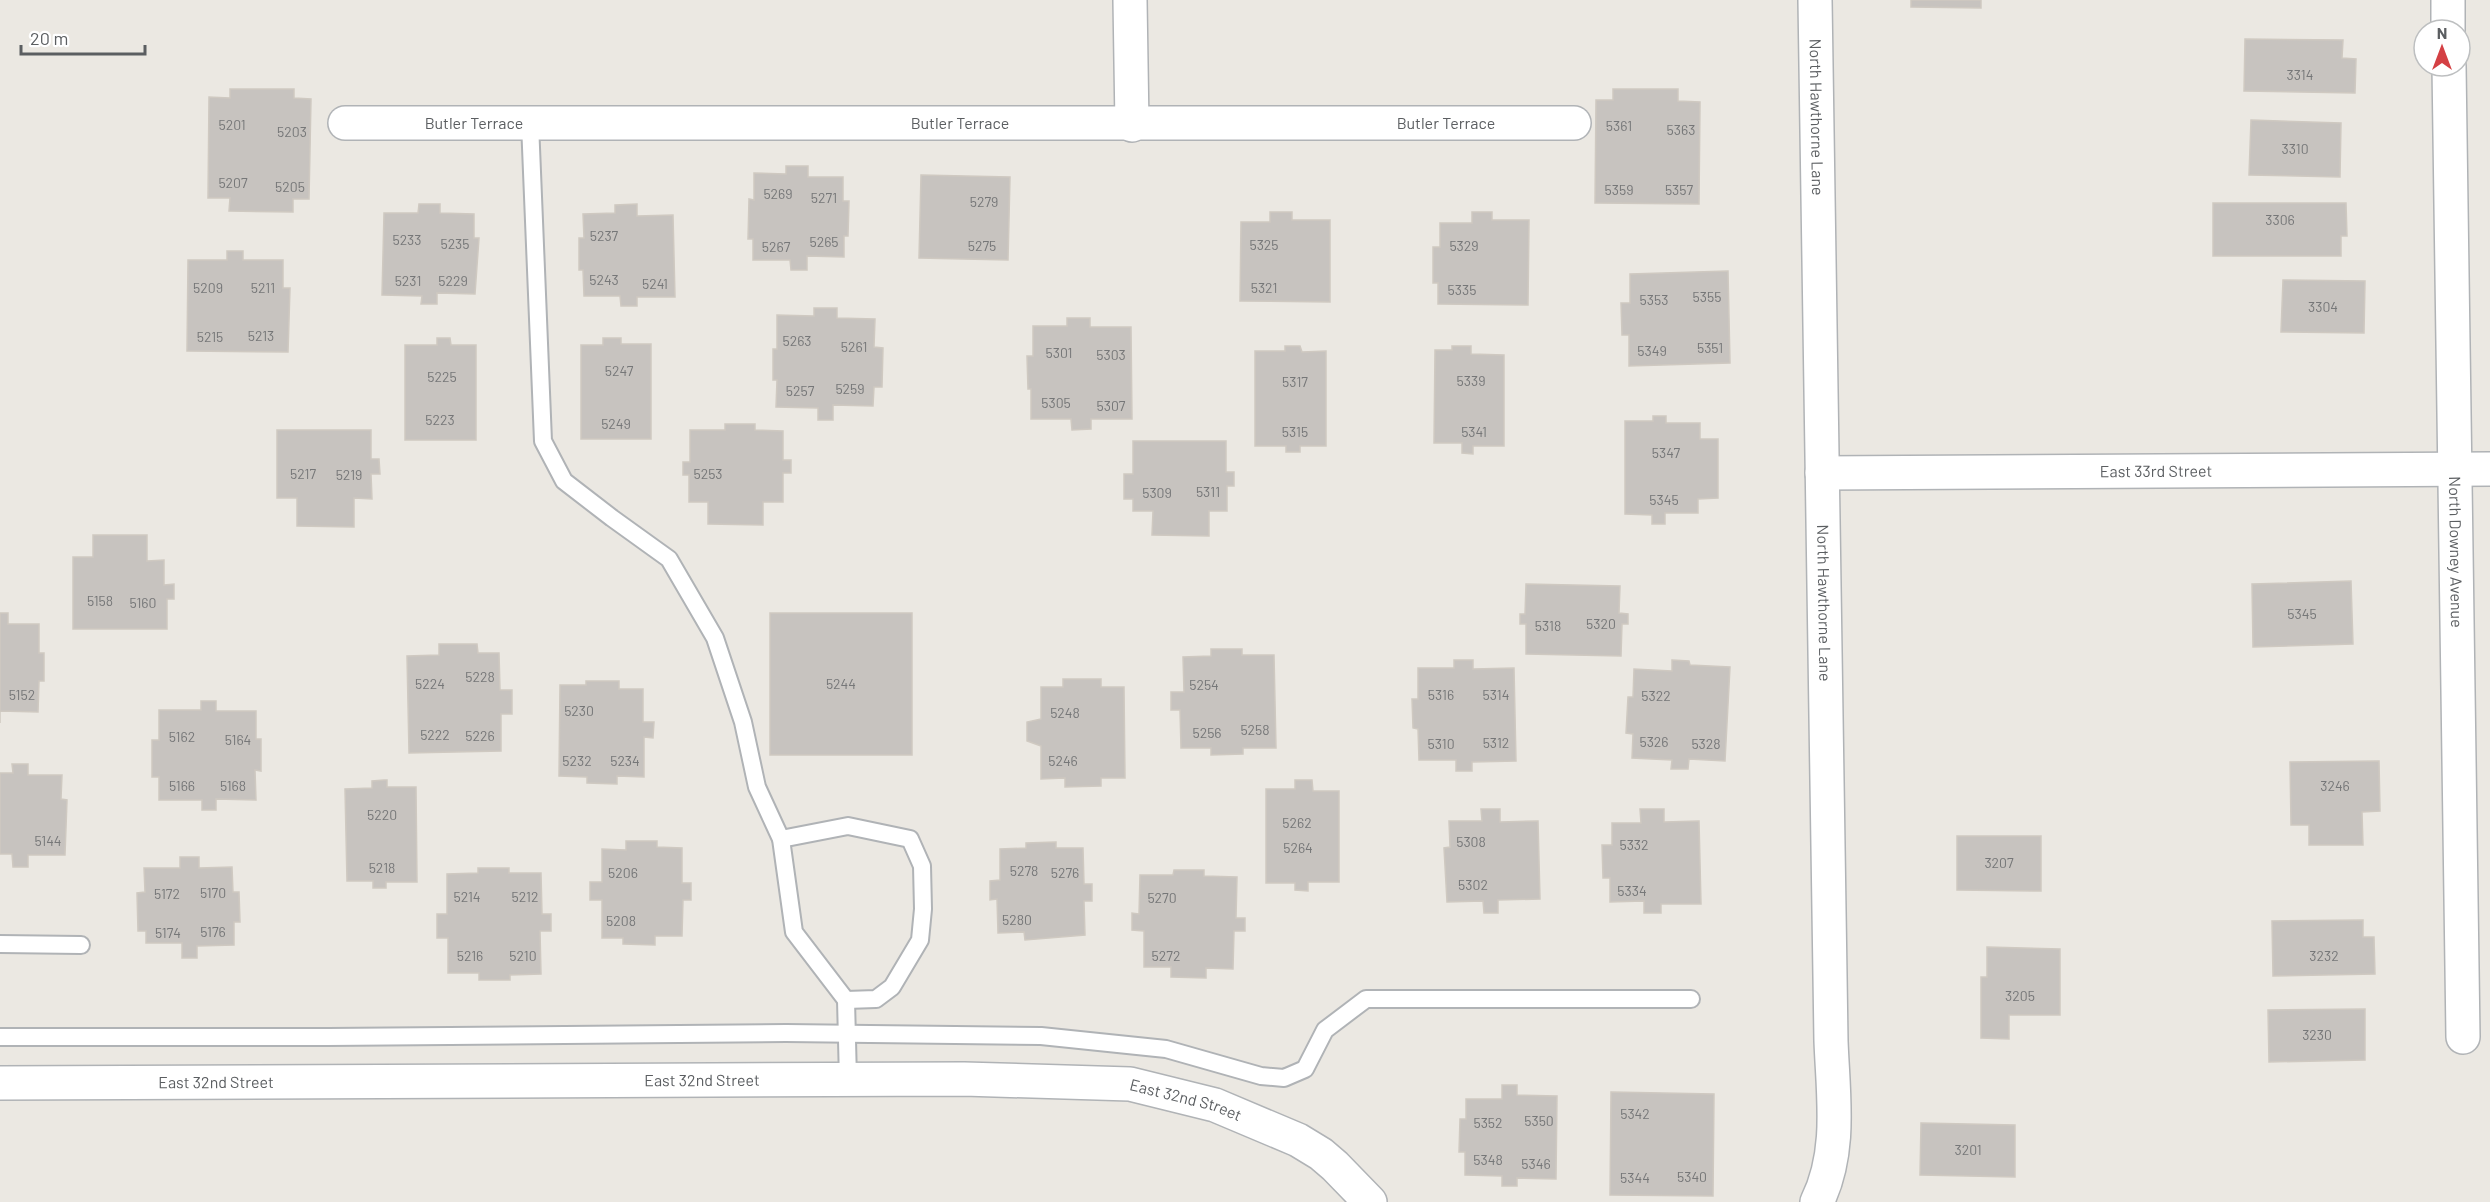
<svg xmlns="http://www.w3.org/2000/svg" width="2490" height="1202" font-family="Barlow,sans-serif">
<rect width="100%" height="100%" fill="#ebe8e2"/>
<!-- building -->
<g fill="#c7c3bf" stroke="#cfc9c1" stroke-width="1.5">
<path d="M1911 0H1981V8L1911 7Z"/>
<path d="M2245 39 2343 40 2342 58 2356 59 2355 93 2244 91Z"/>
<path d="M230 89H294V98L311 99 309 199H293V212L229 211 230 198H208L209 97 230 98Z"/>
<path d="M1613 89H1678V101L1700 102 1699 204 1595 203 1596 100H1613Z"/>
<path d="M2251 120 2341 123 2340 177 2249 175Z"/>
<path d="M786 166H808V177H843V201H849L848 236H844V257L807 256V270H791L790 260H753V239H748L749 199 754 200V173L786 174Z"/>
<path d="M921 175 1010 177 1008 260 919 258Z"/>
<path d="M2213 203H2346L2347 236H2341V256H2213Z"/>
<path d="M419 204H440V213L474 214V238H479L475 294 437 293V304H421L422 296 382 295 384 213H418Z"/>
<path d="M637 204V216L673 215 675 297H637V306H621L620 296H584L583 270H579V238H584L583 214 615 213V205Z"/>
<path d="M1270 212H1292V220H1330V302L1240 301 1241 222H1270Z"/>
<path d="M1472 212H1492V220H1529L1528 305 1438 304V283H1433V247H1440V223H1472Z"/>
<path d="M227 251H243V260H283V288H290L288 352 187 351 188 260H227Z"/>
<path d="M1728 271 1730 363 1629 366V335H1622L1621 303H1630V274Z"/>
<path d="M2283 280 2365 281 2364 333 2281 332Z"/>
<path d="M814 308H837V318L875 319 874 347 883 348 882 387H874L873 406 833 405V420H818V408L776 407 777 380H773V349H777V315L814 316Z"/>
<path d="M1067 318H1090V327H1131L1132 419H1091V429L1072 430 1071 419H1031V389H1028L1027 356H1033V326H1067Z"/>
<path d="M437 338H450L451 345H476V440H405V345H437Z"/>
<path d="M603 338H621V344H651V439H581V345H603Z"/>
<path d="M1285 346H1300L1302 352 1326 351V446H1300V452H1286V446H1255V351H1285Z"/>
<path d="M1452 346H1471V354L1504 355V446H1473V454L1462 453V443H1434L1435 350H1452Z"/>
<path d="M1653 416H1666V423H1700V439H1718V498L1698 499V513H1665V524H1652V515L1625 514V421H1653Z"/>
<path d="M725 424H755V430L783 431V460H791V473H783V502H763V525L708 524V502H689V475H683V462H690V430H725Z"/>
<path d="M277 430H371V459H379L380 474H371L372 499 354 498V527L297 526V498H277Z"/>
<path d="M1133 441H1226V472H1234V486H1227V511H1209V536L1152 535 1153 511H1133V499H1124V474H1133Z"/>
<path d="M93 535H147V561L164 560V585L174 584V599H167V629H73V557H93Z"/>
<path d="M2351 581 2353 644 2253 647 2252 584Z"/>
<path d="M1526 584 1620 586 1619 613 1628 614V624H1622L1621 656 1526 654V624H1520V614H1525Z"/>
<path d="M0 613H8V624H39V653H44V681H39L38 712 0 711V723Z"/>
<rect x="770" y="613" width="142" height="142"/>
<path d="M439 644H477L478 653H499L500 690H512V714H501V751L409 753 407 656 439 655Z"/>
<path d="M1211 649H1242V655H1274L1276 748H1243V754L1211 755V748H1181L1180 710H1171V692H1184L1183 657 1211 656Z"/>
<path d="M1454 660H1473V669L1514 668 1516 761 1472 762V771H1456V760H1419L1418 729 1413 728 1412 699H1418V668H1454Z"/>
<path d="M1672 660 1689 661 1690 665 1730 667 1725 761 1689 759 1688 769H1671L1672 760 1632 758 1633 734 1626 733 1628 697H1633L1634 669 1672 671Z"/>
<path d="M1063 679H1101V687H1124L1125 778H1101V786L1065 787V778L1041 779V746L1027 741V722L1041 719V687H1063Z"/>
<path d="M586 681H619V689H643V722H654L653 738 644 737V777L617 776V784L587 783V777L559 776 560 685H586Z"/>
<path d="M201 701H216V711H256V739H261V771L255 770 256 800 216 799V810H202V800H159V777H152V740H159V710H201Z"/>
<path d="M2379 761 2380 811 2362 812 2363 845H2309V825H2291L2290 762Z"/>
<path d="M12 764H28V775H62L61 799 67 800 65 855H28V867H13L12 854H0V773H13Z"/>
<path d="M384 780H387V787H416L417 882H386V888H373V881H347L345 789 372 788V781Z"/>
<path d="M1295 780H1312L1313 791H1339V882H1308V891L1295 890V883H1266V789H1295Z"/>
<path d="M1481 809H1500V822L1538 821 1540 899 1498 900V913H1484L1483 901 1447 902 1444 848 1450 847 1449 821H1482Z"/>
<path d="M1640 809H1664V822L1699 821 1701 904H1661V913H1644V901L1610 902V878H1603L1602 845H1612V823H1641Z"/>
<path d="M1957 836H2041V891L1957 890Z"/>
<path d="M626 841H657V847L682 848V883H691V900H683L682 936H655V945L623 944V938H602V900H590V882H602V849L626 850Z"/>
<path d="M1056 842V848H1083L1084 884H1092V901H1084L1085 935 1025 940 1024 932 998 933 997 899 990 900V881L1000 880V849L1026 848V843Z"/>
<path d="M180 857H199V868L232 867 233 892H239L240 922H234V945L197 946V958H182V943H146V931H138L137 893 145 892 144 868H180Z"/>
<path d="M478 868H509V873H541L542 914H551V931H540L541 974 510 975V980H479V973H448V938H437V914H447V874L478 873Z"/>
<path d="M1174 870H1204V876L1237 877 1236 918H1245V931H1234L1233 969 1206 968V978L1171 977V967H1144V931L1132 930V913L1139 914 1140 875H1173Z"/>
<path d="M2363 920V937H2374L2375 974 2273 976 2272 921Z"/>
<path d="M1987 947 2060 949V1015H2009V1039L1981 1038V977H1987Z"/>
<path d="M2365 1009V1060L2269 1062 2268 1010Z"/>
<path d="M1502 1085H1517V1095L1557 1096 1556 1179 1517 1178V1186H1502V1176L1465 1175V1152H1459L1460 1119H1466V1099H1502Z"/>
<path d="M1611 1092 1714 1094 1713 1196 1610 1195Z"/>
<path d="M1921 1123 2015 1125V1177L1920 1175Z"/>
</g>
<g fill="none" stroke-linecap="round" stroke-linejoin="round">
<!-- lane casing -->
<g stroke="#b0b3b6" stroke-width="20">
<g id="lane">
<path d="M530 123 543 441 564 481 612 518 669 559 715 638 743 722 757 787 781 839 794 932 846 1000 848 1080"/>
<path d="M781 839 848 826 910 839 922 866 923 909 920 940 892 987 876 999 846 1000"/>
<path d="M0 944 81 945"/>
<path d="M0 1037H328L786 1033 1041 1036 1166 1049 1261 1076 1284 1078 1305 1069 1325 1030 1366 999H1691"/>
</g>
</g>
<!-- street casing -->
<g stroke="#b0b3b6" stroke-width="36">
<g id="street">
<path d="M1130 0 1132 125"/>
<path id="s1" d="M1815 0 1831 1041C1833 1095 1842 1152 1817 1202"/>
<path d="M2448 0V30"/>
<path id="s2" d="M2449 66 2463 1037"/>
<path id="s3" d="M345 123H1574"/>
<path id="s4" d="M1822 473 2490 469"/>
<path id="s5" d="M0 1083 964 1079 1130 1084 1215 1105 1298 1140 1321 1154 1335 1166 1370 1202"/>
</g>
</g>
<!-- lane -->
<use href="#lane" stroke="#fff" stroke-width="16"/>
<!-- street -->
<use href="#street" stroke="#fff" stroke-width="33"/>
</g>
<g text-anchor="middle" stroke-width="6" stroke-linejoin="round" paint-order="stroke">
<!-- number labels -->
<g font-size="14" fill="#767778">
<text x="2300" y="80">3314</text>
<text x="232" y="130">5201</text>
<text x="1619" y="131">5361</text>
<text x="1681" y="135">5363</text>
<text x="292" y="137">5203</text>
<text x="2295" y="154">3310</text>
<text x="233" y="188">5207</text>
<text x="290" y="192">5205</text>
<text x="1619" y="195">5359</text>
<text x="1679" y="195">5357</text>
<text x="778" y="199">5269</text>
<text x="824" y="203">5271</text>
<text x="984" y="207">5279</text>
<text x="2280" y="225">3306</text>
<text x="604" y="241">5237</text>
<text x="407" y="245">5233</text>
<text x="824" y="247">5265</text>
<text x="455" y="249">5235</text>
<text x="1264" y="250">5325</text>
<text x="982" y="251">5275</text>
<text x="1464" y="251">5329</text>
<text x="776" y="252">5267</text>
<text x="604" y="285">5243</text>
<text x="408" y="286">5231</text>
<text x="453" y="286">5229</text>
<text x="655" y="289">5241</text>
<text x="208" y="293">5209</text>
<text x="263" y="293">5211</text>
<text x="1264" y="293">5321</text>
<text x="1462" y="295">5335</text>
<text x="1707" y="302">5355</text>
<text x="1654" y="305">5353</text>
<text x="2323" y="312">3304</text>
<text x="261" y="341">5213</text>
<text x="210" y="342">5215</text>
<text x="797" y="346">5263</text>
<text x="854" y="352">5261</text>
<text x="1710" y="353">5351</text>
<text x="1652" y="356">5349</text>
<text x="1059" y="358">5301</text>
<text x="1111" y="360">5303</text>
<text x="619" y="376">5247</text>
<text x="442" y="382">5225</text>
<text x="1471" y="386">5339</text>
<text x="1295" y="387">5317</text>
<text x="850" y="394">5259</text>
<text x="800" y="396">5257</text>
<text x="1056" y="408">5305</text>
<text x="1111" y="411">5307</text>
<text x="440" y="425">5223</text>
<text x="616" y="429">5249</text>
<text x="1295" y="437">5315</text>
<text x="1474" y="437">5341</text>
<text x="1666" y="458">5347</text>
<text x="303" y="479">5217</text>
<text x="708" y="479">5253</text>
<text x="349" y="480">5219</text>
<text x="1208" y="497">5311</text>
<text x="1157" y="498">5309</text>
<text x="1664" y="505">5345</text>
<text x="100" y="606">5158</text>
<text x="143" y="608">5160</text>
<text x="2302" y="619">5345</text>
<text x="1601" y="629">5320</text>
<text x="1548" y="631">5318</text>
<text x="480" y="682">5228</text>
<text x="430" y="689">5224</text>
<text x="841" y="689">5244</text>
<text x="1204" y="690">5254</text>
<text x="22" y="700">5152</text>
<text x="1441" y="700">5316</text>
<text x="1496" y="700">5314</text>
<text x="1656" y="701">5322</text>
<text x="579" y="716">5230</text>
<text x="1065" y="718">5248</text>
<text x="1255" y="735">5258</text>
<text x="1207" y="738">5256</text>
<text x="435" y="740">5222</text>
<text x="480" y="741">5226</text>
<text x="182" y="742">5162</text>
<text x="238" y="745">5164</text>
<text x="1654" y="747">5326</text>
<text x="1496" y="748">5312</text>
<text x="1441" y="749">5310</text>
<text x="1706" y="749">5328</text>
<text x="577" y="766">5232</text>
<text x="625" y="766">5234</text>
<text x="1063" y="766">5246</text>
<text x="182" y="791">5166</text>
<text x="233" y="791">5168</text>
<text x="2335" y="791">3246</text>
<text x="382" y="820">5220</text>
<text x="1297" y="828">5262</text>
<text x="48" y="846">5144</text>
<text x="1471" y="847">5308</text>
<text x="1634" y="850">5332</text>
<text x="1298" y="853">5264</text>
<text x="1999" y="868">3207</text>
<text x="382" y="873">5218</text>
<text x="1024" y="876">5278</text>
<text x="623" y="878">5206</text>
<text x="1065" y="878">5276</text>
<text x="1473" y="890">5302</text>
<text x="1632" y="896">5334</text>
<text x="213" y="898">5170</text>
<text x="167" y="899">5172</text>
<text x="467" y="902">5214</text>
<text x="525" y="902">5212</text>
<text x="1162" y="903">5270</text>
<text x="1017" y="925">5280</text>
<text x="621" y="926">5208</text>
<text x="213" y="937">5176</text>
<text x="168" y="938">5174</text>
<text x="470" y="961">5216</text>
<text x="523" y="961">5210</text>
<text x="1166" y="961">5272</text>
<text x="2324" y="961">3232</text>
<text x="2020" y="1001">3205</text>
<text x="2317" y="1040">3230</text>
<text x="1635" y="1119">5342</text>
<text x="1539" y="1126">5350</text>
<text x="1488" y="1128">5352</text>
<text x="1968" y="1155">3201</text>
<text x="1488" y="1165">5348</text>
<text x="1536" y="1169">5346</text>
<text x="1692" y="1182">5340</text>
<text x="1635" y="1183">5344</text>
</g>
<!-- street labels -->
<g font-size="16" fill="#5b5e61" stroke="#fff">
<text dy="6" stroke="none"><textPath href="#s1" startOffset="117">North Hawthorne Lane</textPath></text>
<text dy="6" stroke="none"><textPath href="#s3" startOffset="129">Butler Terrace</textPath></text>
<text dy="6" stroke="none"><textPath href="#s3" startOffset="615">Butler Terrace</textPath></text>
<text dy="6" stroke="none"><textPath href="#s3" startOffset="1101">Butler Terrace</textPath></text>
<text dy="6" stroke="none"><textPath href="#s4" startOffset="334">East 33rd Street</textPath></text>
<text dy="6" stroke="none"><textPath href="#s2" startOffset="486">North Downey Avenue</textPath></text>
<text dy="6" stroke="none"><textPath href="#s1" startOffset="603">North Hawthorne Lane</textPath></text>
<text dy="6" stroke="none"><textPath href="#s5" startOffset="702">East 32nd Street</textPath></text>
<text dy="6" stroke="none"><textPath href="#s5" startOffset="216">East 32nd Street</textPath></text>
<text dy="6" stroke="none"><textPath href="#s5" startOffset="1188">East 32nd Street</textPath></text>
</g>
</g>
<!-- north arrow -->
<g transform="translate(2442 48)"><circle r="28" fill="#ffffff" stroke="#bdbfc0" stroke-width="1.5"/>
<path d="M0-4.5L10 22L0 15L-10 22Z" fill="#d44044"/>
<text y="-9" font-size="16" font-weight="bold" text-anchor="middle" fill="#5b5e61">N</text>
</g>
<!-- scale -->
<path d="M21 45v9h124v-9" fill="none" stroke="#5b5e61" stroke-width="3"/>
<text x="30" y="45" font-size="18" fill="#5b5e61" stroke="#ffffff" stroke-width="4.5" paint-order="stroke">20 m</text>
</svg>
